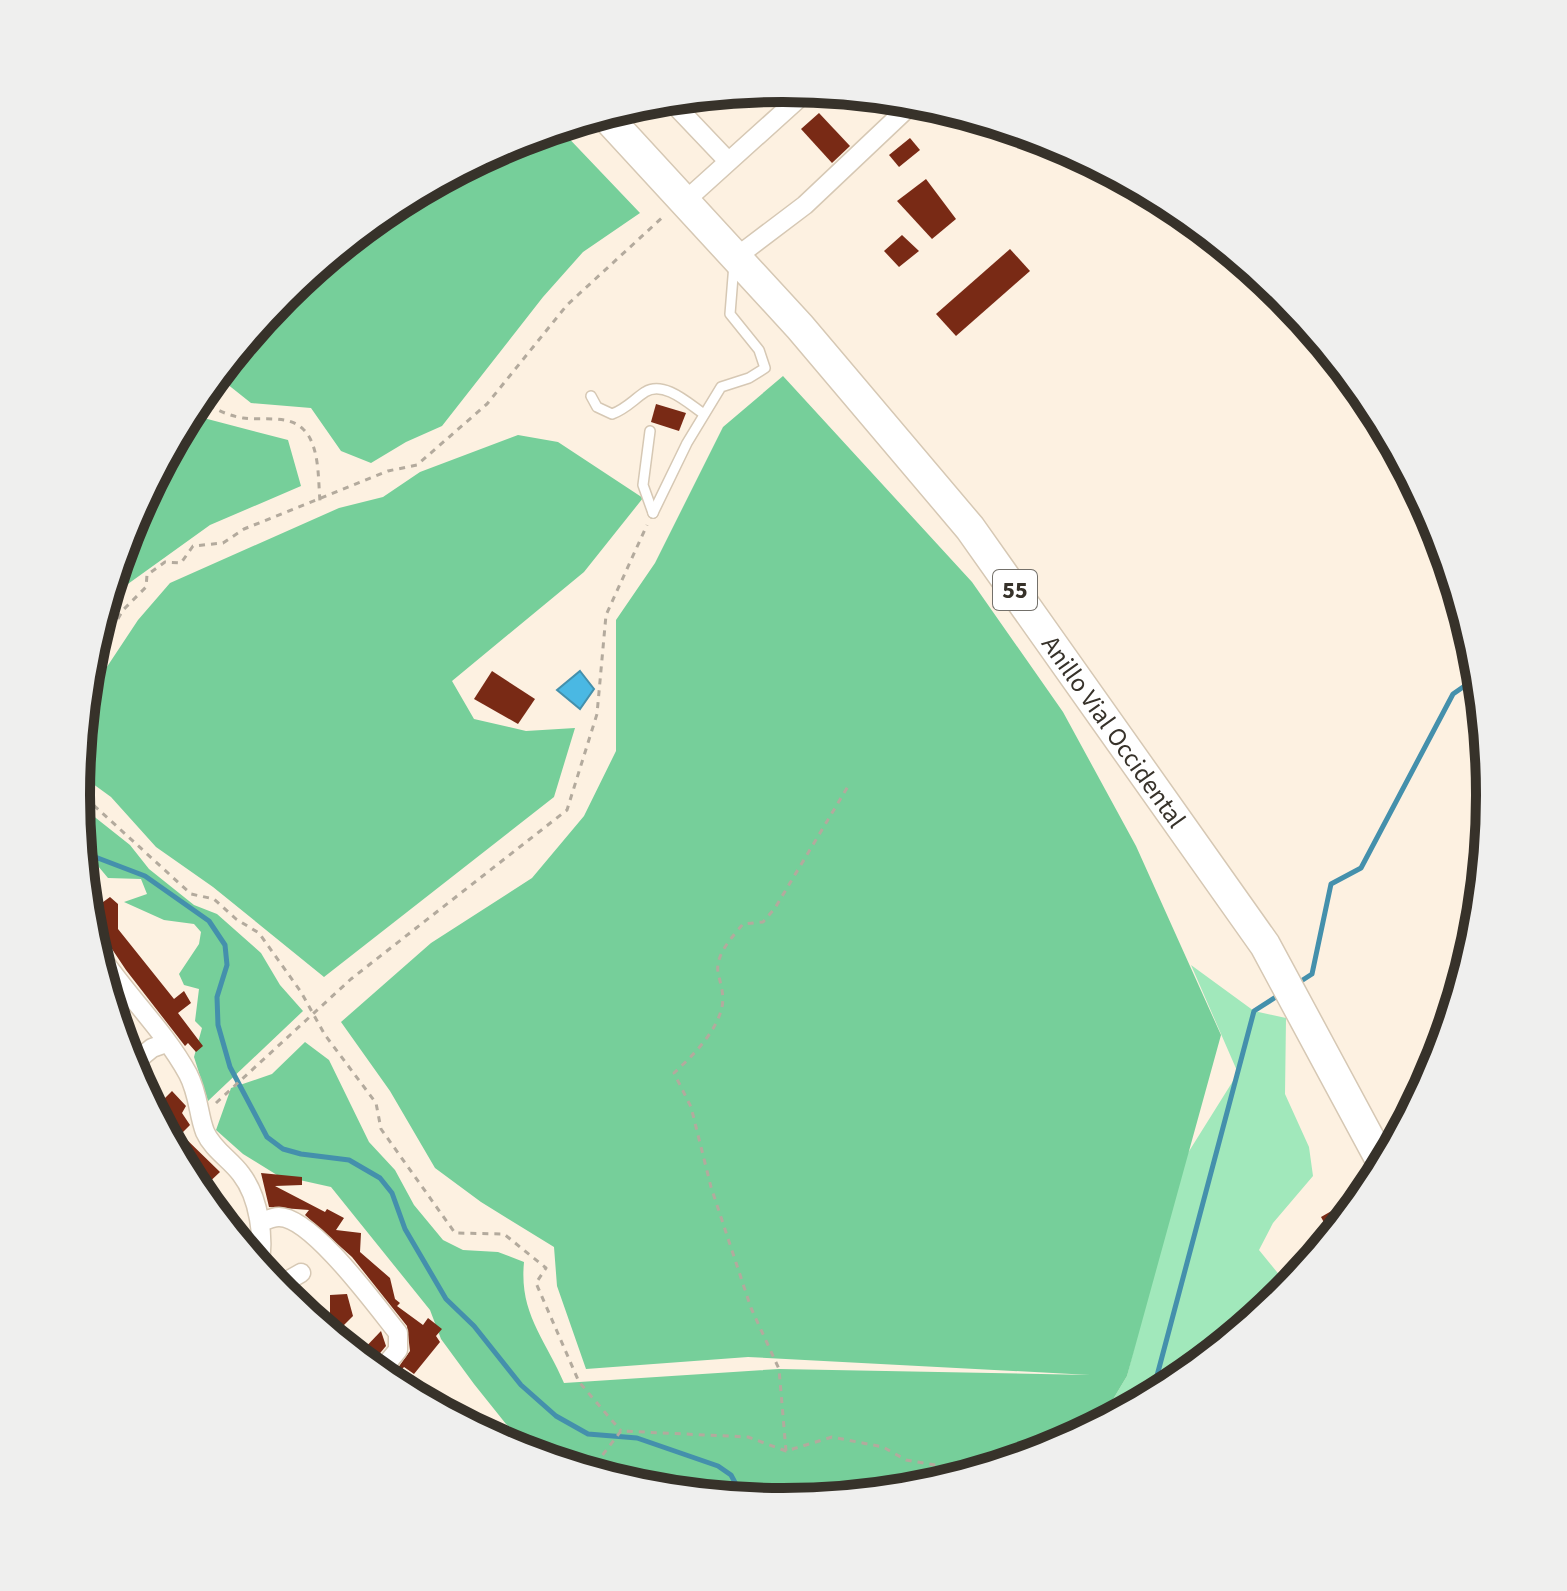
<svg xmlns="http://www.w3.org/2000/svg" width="1567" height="1591" font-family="'Source Sans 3',sans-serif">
<rect width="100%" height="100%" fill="#fdf1e1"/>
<!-- green -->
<path fill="#a1e8bb" d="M1191 965 1254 1011 1286 1018 1285 1094 1309 1147 1313 1176 1273 1223 1259 1250 1290 1288 1176 1384 1097 1426 1127 1376 1181 1164 1238 1073Z"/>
<!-- forest -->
<g fill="#76cf9a">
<path d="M559 128 640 213 583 252 543 297 442 426 406 442 371 463 341 451 311 408 251 403 217 376 284 295 391 207 513 142Z"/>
<path d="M783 376 972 582 1063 712 1136 846 1221 1035 1127 1376 1097 1426 1054 1449 921 1489 783 1503 645 1489 578 1469 572 1453 548 1458 506 1424 474 1384 441 1339 430 1310 331 1187 277 1175 243 1154 216 1130 231 1088 272 1074 305 1042 329 1060 369 1142 395 1170 414 1205 443 1240 463 1250 498 1252 524 1262C519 1314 545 1338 564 1383L779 1369 1090 1375 748 1357 586 1369 557 1286 554 1247 481 1202 435 1168 390 1091 341 1022 431 943 532 878 584 816 616 751V620L655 563 723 427Z"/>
<path d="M191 410 196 416 288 440 301 486 210 525 107 599 130 524Z"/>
<path d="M518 435 558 442 643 498 584 572 452 681 474 719 526 731 575 728 554 797 324 977 213 887 156 847 111 797 78 773 85 700 138 620 170 583 339 508 383 497 420 472Z"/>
<path d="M77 803 130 845 149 869 194 905 217 914 261 953 280 985 303 1011 208 1101 194 1057 202 1028 195 1021 199 989 184 985 179 974 199 944 201 932 194 924 164 920 124 902 147 894 141 879 108 878 98 866 83 862Z"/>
</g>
<!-- water -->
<path fill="#4ab8e3" stroke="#4490ac" stroke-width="2" d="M580 671 594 689 580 709 557 690Z"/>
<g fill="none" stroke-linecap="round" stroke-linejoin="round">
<!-- stream -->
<g stroke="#4490ac" stroke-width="5">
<path d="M82 852 145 876 209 921 225 945 227 965 217 997 218 1025 230 1067 267 1137 283 1149 301 1154 349 1160 380 1178 392 1193 405 1229 446 1299 474 1326 521 1385 556 1416 588 1434 637 1438 718 1466 731 1475 739 1490V1499"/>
<path d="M1298 983 1312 974 1331 884 1361 868 1453 694 1479 676"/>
<path d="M1156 1395 1154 1387 1254 1011 1279 995"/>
</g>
</g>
<!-- building -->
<g fill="#792a15">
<path d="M819 113 850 146 832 163 801 129Z"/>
<path d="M910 138 920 150 899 167 889 155Z"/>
<path d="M926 179 956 219 932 239 897 201Z"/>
<path d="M902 235 919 251 899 267 884 251Z"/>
<path d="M1010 249 1030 271 956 336 936 314Z"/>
<path d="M656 404 686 413 679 431 651 422Z"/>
<path d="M492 671 535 699 518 724 474 699Z"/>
<path d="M110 897 118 904V929L174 999 184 991 191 1003 178 1013 203 1046 196 1052 188 1043 185 1046 126 970 88 913Z"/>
<path d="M172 1091 186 1106 182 1113 190 1125 181 1134 220 1172 203 1188 187 1173 154 1112 162 1115 165 1112 157 1106Z"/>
<path d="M261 1173 302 1177V1185L275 1186 325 1212 327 1209 344 1218 336 1230 361 1233 360 1252 390 1278 395 1299 400 1303 397 1306 423 1325 428 1318 442 1329 436 1336 440 1342 414 1374 404 1367 392 1381 390 1379 410 1351 407 1326 352 1257 305 1215 309 1210 269 1207Z"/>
<path d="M1370 1189 1371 1190 1332 1237 1321 1217Z"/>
<path d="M347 1294 353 1316 341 1328H330V1295Z"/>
<path d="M381 1331 386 1346 371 1364 360 1353Z"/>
</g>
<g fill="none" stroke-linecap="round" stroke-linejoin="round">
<!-- service casing -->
<g stroke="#d6c8b4" stroke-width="12">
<g id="service">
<path d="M591 396 597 407 612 414C626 409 633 400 645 392 664 380 689 404 704 414"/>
<path d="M650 431 643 485 653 513"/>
<path d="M653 513 687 443 721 387 749 378 765 368 759 350 730 314 734 264"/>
</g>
</g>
<!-- minor casing -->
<g stroke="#d6c8b4" stroke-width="21">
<g id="minor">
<path d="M669 99 728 161"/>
<path d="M685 201 808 90"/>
<path d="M735 258 805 205 915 101"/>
<path d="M93 945C121 990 163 1028 188 1074 199 1095 198 1114 205 1132 213 1150 230 1159 241 1174 259 1197 265 1239 259 1267"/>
<path d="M130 1066 152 1048 166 1043"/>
<path d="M261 1222C266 1220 274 1217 279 1217 312 1217 377 1307 398 1333V1350L378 1374"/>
<path d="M271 1281H287L301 1273"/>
</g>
</g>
<!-- trunk casing -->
<g stroke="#d6c8b4" stroke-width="33">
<g id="trunk">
<path id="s1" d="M604 114 800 327 970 528 1265 945 1384 1166"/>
</g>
</g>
<!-- path -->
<g stroke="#b3aa9d" stroke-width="3" stroke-dasharray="6 6" stroke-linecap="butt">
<path d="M199 398C213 408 225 415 243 418 262 421 288 414 303 429 320 445 318 480 320 501"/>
<path d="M88 671 123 610 146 587 147 575 165 562 181 563 193 546 223 543 244 529 388 471 417 465 487 404 567 305 665 215"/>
<path d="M77 790 84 792 88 800 191 894 214 899 236 919 259 933 301 992 325 1035 376 1103 381 1129 455 1233 504 1234 546 1268 536 1283 579 1382 621 1431"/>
<path d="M216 1103 351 979 567 810 597 714 606 615 647 525"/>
<path d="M786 1451 779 1369 751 1308 711 1187 691 1107 674 1073C692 1056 711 1038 720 1014 726 998 721 987 718 972 715 955 733 936 743 924L763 922 775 908 850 783"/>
<path d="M585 1471 598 1461 621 1431 748 1437 786 1451 832 1437 883 1447 906 1460 958 1469"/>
</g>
<!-- service -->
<use href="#service" stroke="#fff" stroke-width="9"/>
<!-- minor -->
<use href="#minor" stroke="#fff" stroke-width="18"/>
<!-- trunk -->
<use href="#trunk" stroke="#fff" stroke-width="30"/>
</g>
<g text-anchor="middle" stroke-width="8" stroke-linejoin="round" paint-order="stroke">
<!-- shield labels -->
<rect fill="#fff" stroke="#73706a" stroke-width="2" x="993" y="570" width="44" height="40" rx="6"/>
<g font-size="24" font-weight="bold" fill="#37322a">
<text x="1015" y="598">55</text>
</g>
<!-- street labels -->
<g font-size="26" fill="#37322a" stroke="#fff">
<text dy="9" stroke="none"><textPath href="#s1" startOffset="802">Anillo Vial Occidental</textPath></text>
</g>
</g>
<!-- crop -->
<path d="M0 0H1567V1591H0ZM90 795a693 693 0 1 1 1386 0a693 693 0 1 1-1386 0Z" fill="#efefee" fill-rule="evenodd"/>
<path fill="none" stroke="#37322a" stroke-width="10" d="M90 795a693 693 0 1 1 1386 0a693 693 0 1 1-1386 0Z"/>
</svg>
